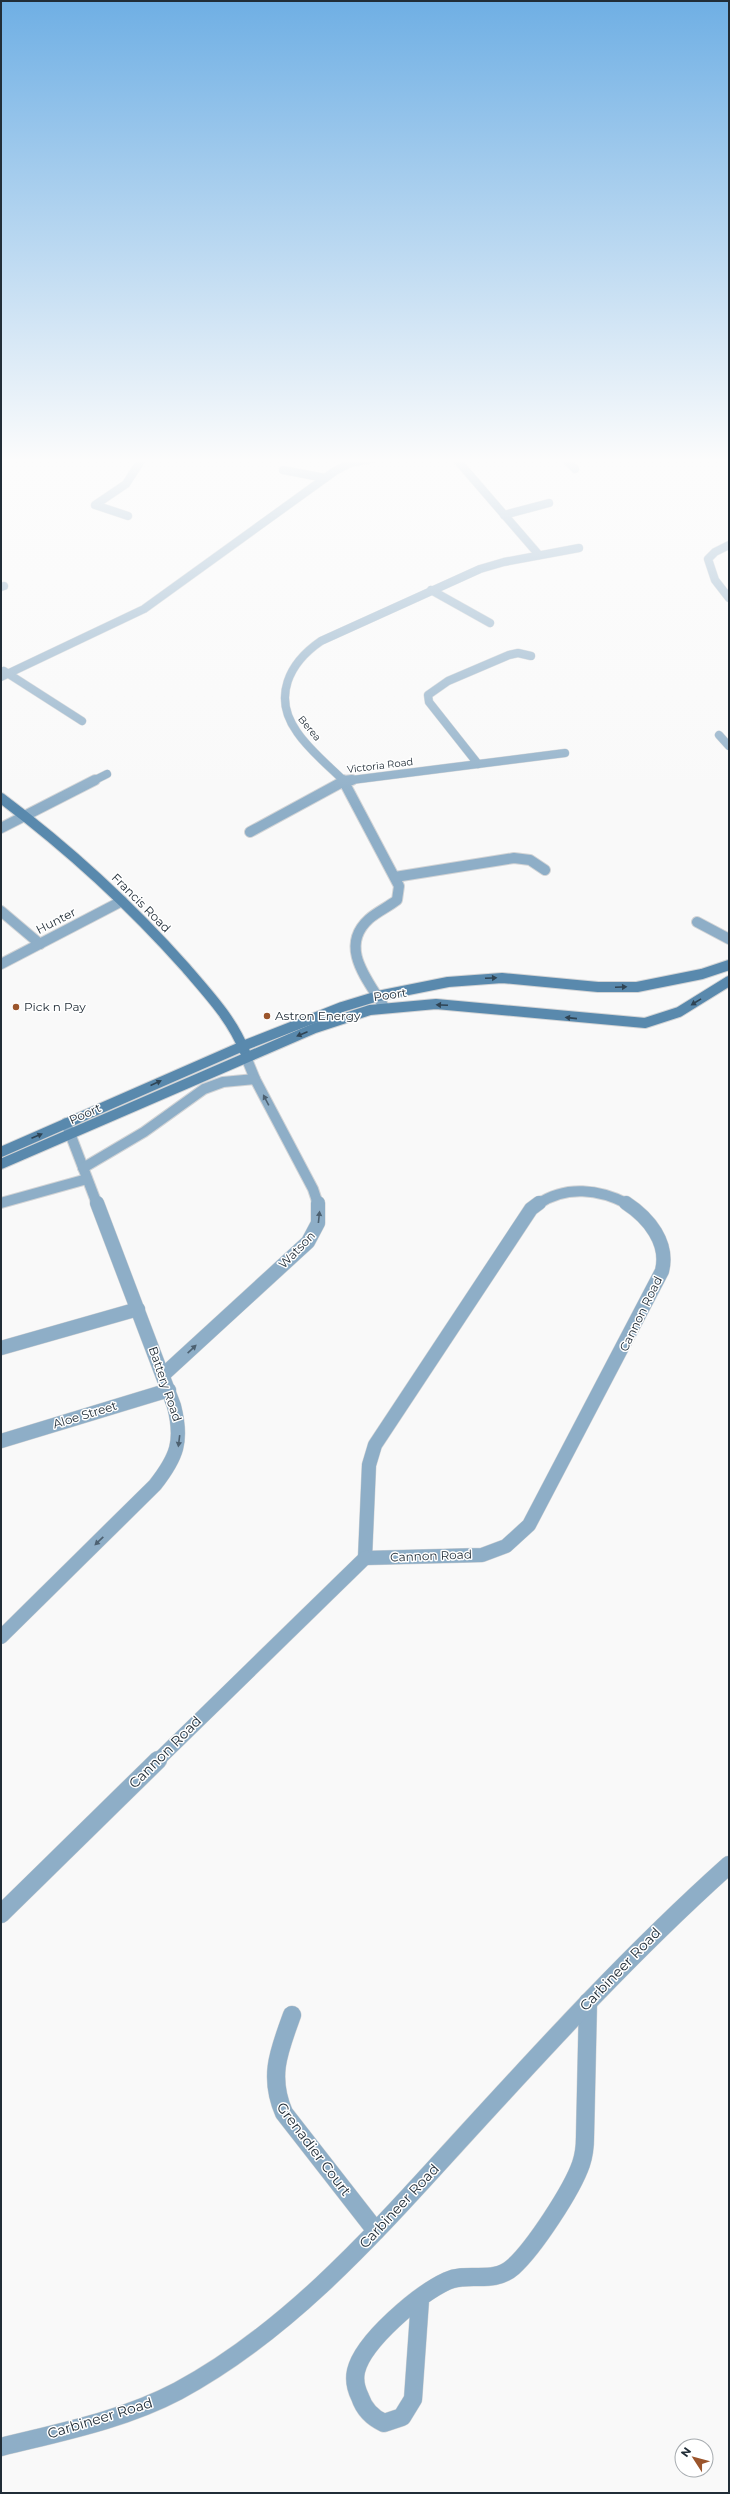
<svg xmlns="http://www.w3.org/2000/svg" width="730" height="2494" font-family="Montserrat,sans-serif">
<rect width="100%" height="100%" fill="#f9f9f9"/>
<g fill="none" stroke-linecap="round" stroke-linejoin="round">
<!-- street-far3 casing -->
<g stroke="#d2d4d6" stroke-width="9">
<g id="street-far3">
<path d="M456 459 539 555"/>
<path d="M565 459 575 469"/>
<path d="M283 470 325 478"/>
<path d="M504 515 549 503"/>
<path d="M128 516 95 505 126 484 142 459"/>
<path d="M729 545 715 552 708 559 715 580 729 598"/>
<path d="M1 587 4 586"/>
<path d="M431 590 490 623"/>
<path d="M4 671 82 721"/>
<path d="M1 677 144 609 335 471 350 463 371 459"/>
<path d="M719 735 729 746"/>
<path d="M478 764 429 702 428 695 448 681 509 655 518 653 531 656"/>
<path d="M93 781 107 774"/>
<path d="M344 781 565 753"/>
<path d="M344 781C329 766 309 750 297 732 272 697 289 663 321 641L480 569 504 562 579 548"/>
</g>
</g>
<!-- street-far2 casing -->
<g stroke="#d2d4d6" stroke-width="12">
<g id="street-far2">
<path d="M343 780 399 886 397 900C388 907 377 912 369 919 338 947 368 980 384 1007"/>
<path d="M1 828 95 780"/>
<path d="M250 832 344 781 352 780"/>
<path d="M395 877 514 858 530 860 545 870"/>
<path d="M1 911 40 944"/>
<path d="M697 922 729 939"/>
<path d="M1 964 122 901"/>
<path d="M246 1057 255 1079 313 1189 318 1204"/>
<path d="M66 1123 97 1204"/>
<path d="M83 1168 144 1132 204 1089 223 1082 255 1079"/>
<path d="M1 1203 87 1179"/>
<path d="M538 1204C566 1185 599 1189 628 1204"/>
</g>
</g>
<!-- street-far1 casing -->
<g stroke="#d2d4d6" stroke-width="15">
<g id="street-far1">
<path d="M1 1348 138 1309"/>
<path d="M163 1375 308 1242 318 1223V1203"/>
<path d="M1 1441 169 1390"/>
<path d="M365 1558 369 1465 375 1445 531 1209 539 1203"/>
<path d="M365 1558 482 1555 506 1546 529 1525 662 1271C669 1243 649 1218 626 1203"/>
<path d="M1 1637 155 1485C177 1457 183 1441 174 1406L97 1203"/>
<path d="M157 1761 365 1558"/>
</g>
</g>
<!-- street casing -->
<g stroke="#d2d4d6" stroke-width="19">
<g id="street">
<path d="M1 1914 158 1760"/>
<path d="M292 2015C279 2051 268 2076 284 2113L376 2231"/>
<path d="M420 2300 413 2399 402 2417 384 2423C373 2418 364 2409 360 2397 356 2389 354 2380 356 2371 363 2341 419 2294 447 2281 468 2271 493 2285 513 2267 534 2248 572 2190 581 2164 584 2155 585 2146 585 2137L588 2002"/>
<path d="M1 2447C61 2432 123 2420 178 2391 291 2330 377 2231 462 2138 548 2044 634 1950 729 1865"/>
</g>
</g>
<!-- secondary casing -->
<g stroke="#d2d4d6" stroke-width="12">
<g id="secondary">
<path d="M1 798C69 849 130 905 186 968 209 995 232 1019 245 1052"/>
<path d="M1 1152 243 1046 342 1007 378 996 448 982 502 978 598 987H637L702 974 729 965"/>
<path d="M1 1164 315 1028 370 1010 436 1004 645 1023 679 1012 729 981"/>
</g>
</g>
<!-- street-far3 -->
<use href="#street-far3" stroke="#8eaec7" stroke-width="8"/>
<!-- street-far2 -->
<use href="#street-far2" stroke="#8eaec7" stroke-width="10"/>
<!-- street-far1 -->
<use href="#street-far1" stroke="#8eaec7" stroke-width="14"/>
<!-- street -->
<use href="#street" stroke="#8eaec7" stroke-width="18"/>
<!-- secondary -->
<use href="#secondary" stroke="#5989ad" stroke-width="10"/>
</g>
<!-- one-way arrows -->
<defs><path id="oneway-solid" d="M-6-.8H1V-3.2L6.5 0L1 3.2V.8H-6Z"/></defs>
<g fill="#2f4454">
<use href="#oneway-solid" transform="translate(491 978) rotate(-3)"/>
<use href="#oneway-solid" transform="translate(621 987) rotate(-2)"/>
<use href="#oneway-solid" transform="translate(696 1002) rotate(148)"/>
<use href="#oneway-solid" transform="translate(442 1005) rotate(-177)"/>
<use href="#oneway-solid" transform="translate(571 1018) rotate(-174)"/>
<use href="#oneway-solid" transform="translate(302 1034) rotate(157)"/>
<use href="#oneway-solid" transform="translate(156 1083) rotate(-24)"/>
<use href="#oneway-solid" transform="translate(37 1136) rotate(-23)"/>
</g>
<g fill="#4d6171">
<use href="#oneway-solid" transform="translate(266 1100) rotate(-118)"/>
<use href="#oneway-solid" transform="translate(319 1217) rotate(-84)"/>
<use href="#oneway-solid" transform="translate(192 1349) rotate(-43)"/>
<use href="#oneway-solid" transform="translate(179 1441) rotate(97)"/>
<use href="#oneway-solid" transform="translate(99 1541) rotate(136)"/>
</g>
<!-- sky -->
<linearGradient id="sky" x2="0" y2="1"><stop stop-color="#6fafe4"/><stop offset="0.57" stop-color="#fcfcfc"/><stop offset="1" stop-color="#fcfcfc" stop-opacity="0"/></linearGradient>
<rect width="730" height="808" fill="url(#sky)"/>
<!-- markers -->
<g fill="#9b552c" stroke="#fff" stroke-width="1.5">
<circle cx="16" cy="1007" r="4"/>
<circle cx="267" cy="1016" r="4"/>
</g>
<g text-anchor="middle" stroke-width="3" stroke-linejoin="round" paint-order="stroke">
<!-- far-street labels -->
<g font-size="10" fill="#212d37" stroke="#fff">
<text transform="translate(310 728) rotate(50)" y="4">Berea</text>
<text transform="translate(380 765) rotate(-7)" y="4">Victoria Road</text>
</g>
<!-- street labels -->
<g font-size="12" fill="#212d37" stroke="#fff">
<text transform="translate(141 903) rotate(45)" y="4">Francis Road</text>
<text transform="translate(56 921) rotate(-27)" y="4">Hunter</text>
<text transform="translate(390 995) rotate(-8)" y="4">Poort</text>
<text transform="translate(85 1114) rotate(-24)" y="4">Poort</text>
<text transform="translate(297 1250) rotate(-46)" y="4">Watson</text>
<text transform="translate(641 1314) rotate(-64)" y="4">Cannon Road</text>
<text transform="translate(165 1384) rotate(71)" y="4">Battery Road</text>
<text transform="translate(85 1415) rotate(-17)" y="4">Aloe Street</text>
<text transform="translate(431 1556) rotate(-2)" y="4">Cannon Road</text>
</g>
<!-- poi labels -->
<g font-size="12" fill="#212d37" stroke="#fff" text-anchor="start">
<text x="24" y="1011">Pick n Pay</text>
<text x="275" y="1020">Astron Energy</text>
</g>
<!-- near-street labels -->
<g font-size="14" fill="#212d37" stroke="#fff">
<text transform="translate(165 1752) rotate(-45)" y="5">Cannon Road</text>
<text transform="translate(620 1969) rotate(-46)" y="5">Carbineer Road</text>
<text transform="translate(314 2149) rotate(53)" y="5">Grenadier Court</text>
<text transform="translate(399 2206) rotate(-47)" y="5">Carbineer Road</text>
<text transform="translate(100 2418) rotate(-17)" y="5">Carbineer Road</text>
</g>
</g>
<!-- border -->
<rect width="730" height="2494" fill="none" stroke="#212d37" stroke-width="4"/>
<!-- north arrow -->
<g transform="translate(694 2458) rotate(306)"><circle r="19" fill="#ffffff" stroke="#a6abaf"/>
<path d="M0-3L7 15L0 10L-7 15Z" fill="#9b552c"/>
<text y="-6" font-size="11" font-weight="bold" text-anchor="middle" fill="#212d37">N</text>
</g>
</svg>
